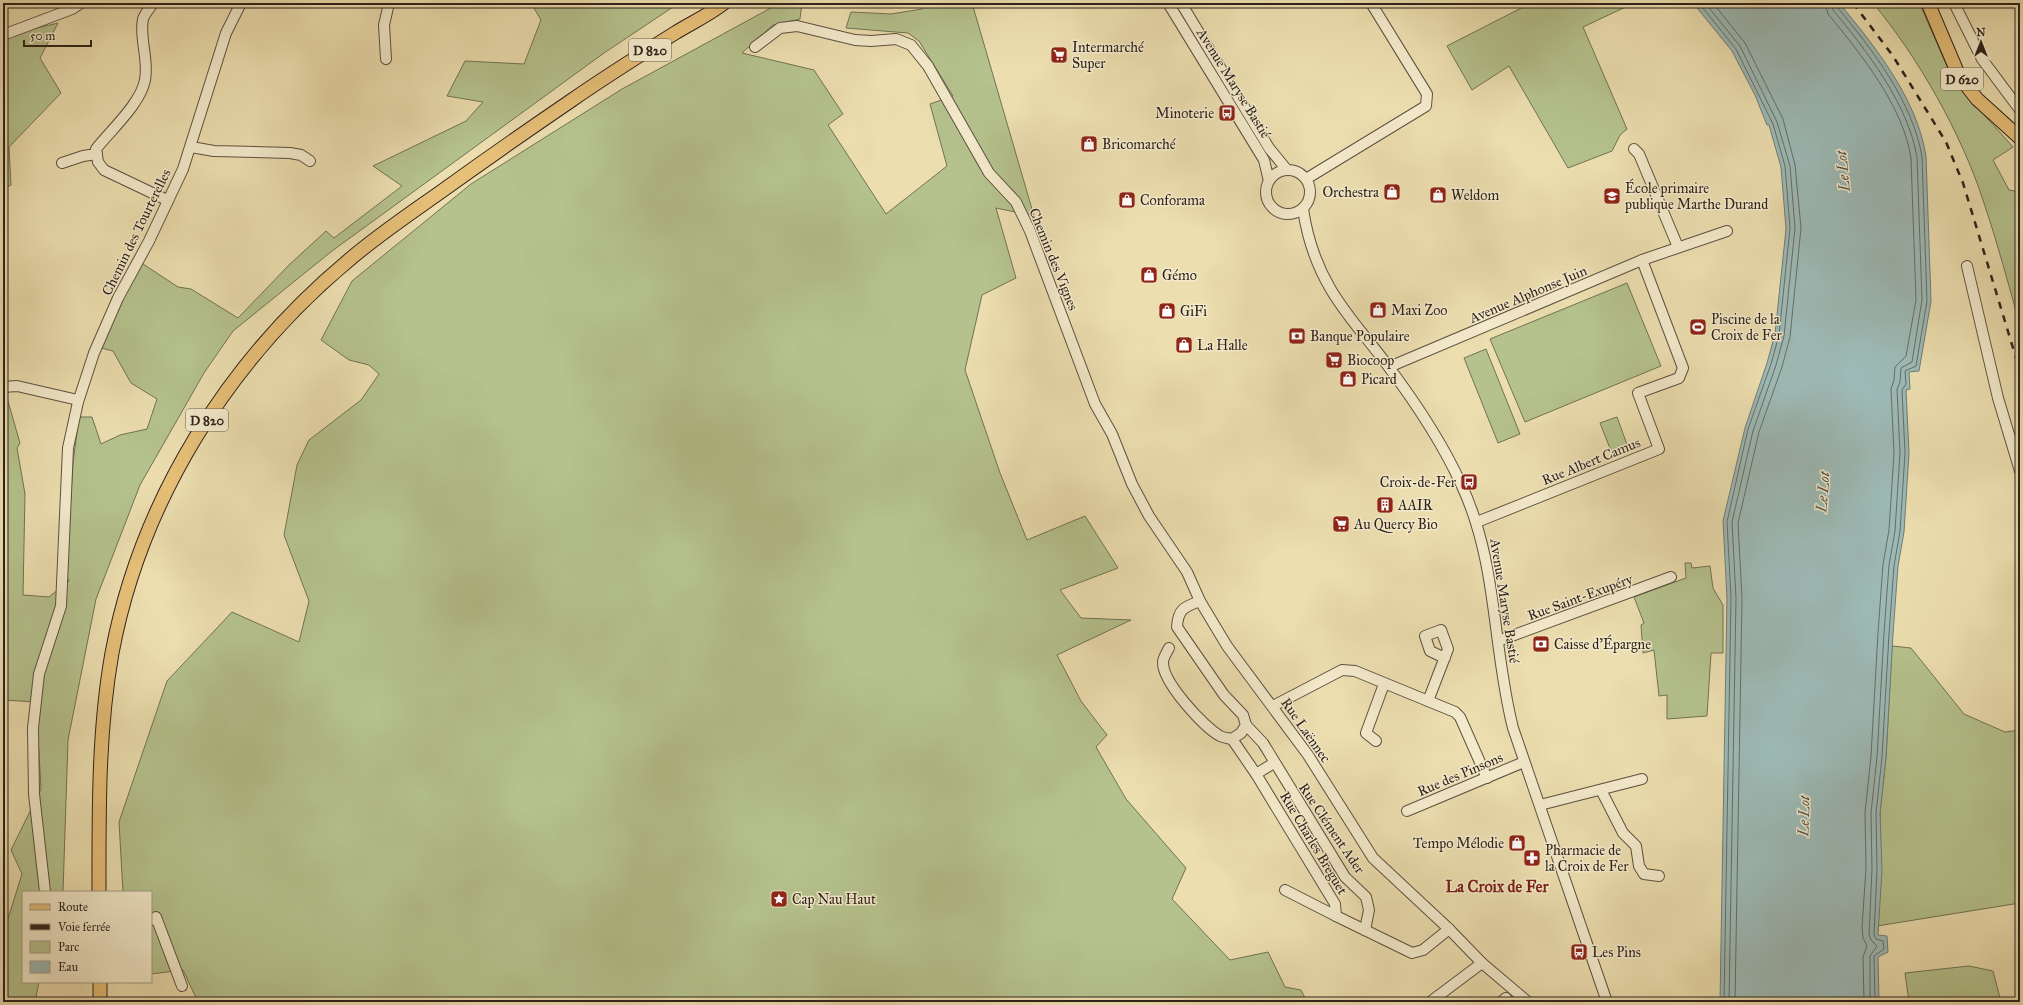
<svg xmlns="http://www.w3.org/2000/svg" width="2023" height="1005" font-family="'IM FELL Great Primer',serif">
<rect width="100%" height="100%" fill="#ecdeaf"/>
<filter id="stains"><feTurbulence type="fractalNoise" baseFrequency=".005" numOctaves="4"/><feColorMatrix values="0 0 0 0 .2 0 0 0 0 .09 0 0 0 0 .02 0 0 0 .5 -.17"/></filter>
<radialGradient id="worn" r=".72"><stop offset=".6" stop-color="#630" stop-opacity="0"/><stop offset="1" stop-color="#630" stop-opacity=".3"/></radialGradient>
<!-- green -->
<g fill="#b5c28d" stroke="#717254">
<path d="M531 3H679L604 53 332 251 233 331 204 373 140 485 96 599 68 740 63 892H23V982H39L35 1002H3V929L6 925 22 874 11 850 41 789 36 702 3 700V390L5 391 20 443 17 448 25 494 23 595 49 597 69 581 66 575 73 463 79 417H92L101 444 120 435 147 429 157 399 131 383 113 351 101 348 120 299 140 262 178 287 191 289 238 318 290 264 326 231 334 238 402 186 373 166 466 121 483 102 447 96 465 61 524 64 541 20Z"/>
<path d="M780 3H802L800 19 773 25 742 53 814 70 843 114 828 125 886 214 947 166 930 104 953 96 919 41 908 33 846 28 851 12 891 14 922 9 929 3H972L1034 216 996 208 1016 278 982 295 965 370 1000 473 1027 540 1085 516 1118 568 1060 590 1081 618 1131 620 1057 655 1081 701 1107 735 1096 747 1126 799 1186 868 1172 899 1230 960 1268 952 1285 987 1301 990 1307 1002H198L183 970 151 974V892H123L119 822 167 681 232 612 299 642 309 601 284 535 297 465 309 440 361 400 379 374 369 365 349 360 321 340 352 281 471 184 622 89Z"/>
<path d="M1531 3H1634L1583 27 1627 129 1620 135 1612 151 1568 168 1509 66 1472 90 1447 46Z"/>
<path d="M1873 3H1916L1922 9 1953 80 2013 147 1993 160 2009 190 2020 192V325C2008 283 1997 241 1983 200 1961 133 1918 57 1873 3Z"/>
<path d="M58 23 40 58 61 93 9 147 11 185 3 189V36Z"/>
<path d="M1627 283 1661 366 1525 422 1490 339Z"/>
<path d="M1486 349 1520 434 1498 443 1464 358Z"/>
<path d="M1617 417 1629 450 1613 456 1600 423Z"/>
<path d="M1685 563H1691L1692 568 1710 566 1713 588 1723 605V653H1711L1707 716 1667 719V695L1659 696 1654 650 1643 653 1641 625 1644 623 1634 597 1686 578Z"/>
<path d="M1892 646 1911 648 1964 714 2005 732 2020 730V903L1877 926 1881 870 1880 813 1886 757Z"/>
<path d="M1969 966 1993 971 2001 1002H1909L1905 973Z"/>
</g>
<!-- water -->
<path fill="#9dbab6" stroke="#707d78" d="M1693 3H1839C1875 46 1917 99 1926 156L1931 301 1919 371 1909 372 1910 389 1906 390 1909 453 1904 532 1898 566 1893 634 1886 757 1880 813 1882 870 1878 935 1887 936 1888 952 1878 957 1879 1002H1720L1727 598 1723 521 1745 428 1767 363 1775 334 1786 229 1781 167 1769 125H1767L1755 95 1732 51Z"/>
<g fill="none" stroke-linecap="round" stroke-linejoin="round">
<!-- shore -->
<g stroke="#656e68" stroke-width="1">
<path d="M1699 3 1736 49 1773 124 1785 166 1790 228 1779 335 1771 364 1748 429 1727 522 1731 598 1724 1002"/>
<path d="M1705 3 1740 46 1777 122 1790 166 1795 228 1784 336 1776 365 1753 431 1732 522 1736 598 1729 1002"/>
<path d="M1713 3 1745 43 1783 119 1795 165 1801 228 1790 337 1782 367 1759 432 1738 523 1742 598 1735 1002"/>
<path d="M1825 3 1828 14C1861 54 1903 106 1911 158L1916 300 1906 356 1895 367 1894 380 1891 389 1894 453 1889 530 1883 564 1878 633 1871 756 1865 813 1866 869 1862 927 1863 938 1867 946 1863 957 1864 1002"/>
<path d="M1831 3 1833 10C1867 51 1908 104 1917 157L1922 300 1912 362 1901 368 1900 382 1897 389 1900 453 1895 531 1889 565 1884 633 1877 757 1871 813 1872 869 1869 935 1871 940 1877 946 1870 956V1002"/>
<path d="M1836 3 1837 7C1872 49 1913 102 1922 157L1927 301 1916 366 1905 371 1906 384 1902 390 1905 453 1900 531 1894 566 1889 634 1882 757 1876 813 1877 869 1874 935 1876 939 1883 941 1884 949 1874 956 1875 1002"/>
</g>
<!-- minor casing -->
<g stroke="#5d5040" stroke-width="12">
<g id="minor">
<path d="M153 3C150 8 145 13 143 19 139 38 149 59 145 80 141 103 111 130 96 149L98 162 104 170 167 200"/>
<path d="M1168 3 1264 160 1269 181"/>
<path d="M1181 3 1269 148 1287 170"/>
<path d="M1954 3 1982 59 2020 110"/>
<path d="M3 35 72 9 81 3"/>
<path d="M755 47 780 28 797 26 855 40 871 41 896 39 911 45 928 66 989 173 1016 202 1030 231 1095 404 1112 434 1132 484 1149 516 1187 572 1200 601 1227 646 1308 755 1373 858 1449 929 1482 963 1528 1002"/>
<path d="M386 59 384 25 389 3"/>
<path d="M191 147 214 151 290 153 301 155 310 161"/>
<path d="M1634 149 1639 154 1678 247"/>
<path d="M62 163 83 156 97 154"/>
<circle cx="1288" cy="192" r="22"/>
<path d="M1306 179 1426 106 1427 94 1371 3"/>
<path d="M1303 209C1307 236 1316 264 1330 288 1346 316 1369 340 1388 366 1415 402 1442 442 1461 484 1498 562 1492 646 1513 728L1607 1002"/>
<path d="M1967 266 1998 398 2020 471"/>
<path d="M1389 367 1642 260 1727 231"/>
<path d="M3 387 17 386 78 400"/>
<path d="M1477 522 1659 449 1638 393 1679 378 1683 368 1642 260"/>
<path d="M1498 641 1671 577"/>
<path d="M1169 648C1167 652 1163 658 1163 662 1162 682 1204 727 1220 736 1224 738 1228 738 1232 739L1241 733 1246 725 1243 715 1224 695 1177 627C1178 609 1184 607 1200 601"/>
<path d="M1428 701 1448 649 1441 630 1425 636 1430 651 1445 658"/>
<path d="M1273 706 1342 670 1355 671 1455 712 1460 717 1487 778"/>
<path d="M1246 725 1263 743 1345 877 1366 897 1369 910 1365 930"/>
<path d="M1232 739 1256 774"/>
<path d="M1376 741 1366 733 1384 684"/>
<path d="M1274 763 1256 774 1335 904 1336 916 1412 953 1423 950 1449 929"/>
<path d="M1601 790 1623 833 1636 846 1639 866 1644 874 1659 876"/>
<path d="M1540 805 1642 779"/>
<path d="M1407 811 1524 762"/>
<path d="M1285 890 1336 916"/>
<path d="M45 892 34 794 33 728 39 674 61 606 68 448 78 402 94 353 118 298 149 241 183 169 226 33 241 3"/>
<path d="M151 920 156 917 182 986"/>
<path d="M1430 1002 1482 963"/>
<path d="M1501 1002 1506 998"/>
</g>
</g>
<!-- major casing -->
<g stroke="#2d211b" stroke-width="15">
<g id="major">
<path d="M1928 3 1959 76 1977 99 2020 138"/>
<path d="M99 892C99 812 98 732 112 653 141 499 229 360 349 260 378 235 411 213 442 191 485 160 528 130 572 100 605 77 640 55 675 33 691 23 709 15 724 3"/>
<path d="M100 982V1002"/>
</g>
</g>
<!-- minor -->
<use href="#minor" stroke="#f3eacb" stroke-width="10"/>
<!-- major -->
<use href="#major" stroke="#e6bf78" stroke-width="13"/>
<!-- rail -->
<path stroke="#2d211b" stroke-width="2.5" stroke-dasharray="7 7" stroke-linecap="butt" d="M1853 3 1893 56 1946 142 1963 183 2020 371"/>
</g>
<!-- icons -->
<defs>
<g id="supermarket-square" transform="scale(0.9)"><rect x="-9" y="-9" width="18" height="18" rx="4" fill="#8f2418" stroke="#f3eacb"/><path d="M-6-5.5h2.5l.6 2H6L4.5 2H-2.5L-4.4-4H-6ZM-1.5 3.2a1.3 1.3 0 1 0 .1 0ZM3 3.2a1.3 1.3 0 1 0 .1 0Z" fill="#fff"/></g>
<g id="bus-square" transform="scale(0.9)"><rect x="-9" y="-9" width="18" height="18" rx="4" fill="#8f2418" stroke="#f3eacb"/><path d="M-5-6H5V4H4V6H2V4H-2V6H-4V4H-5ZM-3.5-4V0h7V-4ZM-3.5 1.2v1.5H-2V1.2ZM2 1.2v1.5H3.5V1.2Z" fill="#fff"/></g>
<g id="shop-square" transform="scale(0.9)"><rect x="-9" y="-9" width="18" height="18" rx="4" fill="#8f2418" stroke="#f3eacb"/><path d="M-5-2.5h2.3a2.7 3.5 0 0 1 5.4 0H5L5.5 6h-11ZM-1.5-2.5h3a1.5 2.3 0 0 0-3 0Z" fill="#fff"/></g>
<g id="school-square" transform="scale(0.9)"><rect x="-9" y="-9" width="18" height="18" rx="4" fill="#8f2418" stroke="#f3eacb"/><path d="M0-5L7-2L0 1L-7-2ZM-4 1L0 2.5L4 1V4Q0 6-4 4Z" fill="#fff"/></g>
<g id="stadium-square" transform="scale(0.9)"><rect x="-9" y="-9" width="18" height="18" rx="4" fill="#8f2418" stroke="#f3eacb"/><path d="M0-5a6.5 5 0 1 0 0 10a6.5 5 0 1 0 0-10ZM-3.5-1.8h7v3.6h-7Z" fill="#fff"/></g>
<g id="bank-square" transform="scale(0.9)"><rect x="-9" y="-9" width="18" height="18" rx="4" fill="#8f2418" stroke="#f3eacb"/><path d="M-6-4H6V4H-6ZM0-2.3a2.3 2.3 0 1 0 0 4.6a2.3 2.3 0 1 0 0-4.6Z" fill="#fff"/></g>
<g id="building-square" transform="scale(0.9)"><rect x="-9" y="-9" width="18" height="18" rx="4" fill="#8f2418" stroke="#f3eacb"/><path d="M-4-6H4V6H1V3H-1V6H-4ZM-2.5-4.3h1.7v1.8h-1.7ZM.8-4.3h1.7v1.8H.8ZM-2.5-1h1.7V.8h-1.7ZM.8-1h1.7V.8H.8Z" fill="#fff"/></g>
<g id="pharmacy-square" transform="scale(0.9)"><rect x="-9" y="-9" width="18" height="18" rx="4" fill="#8f2418" stroke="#f3eacb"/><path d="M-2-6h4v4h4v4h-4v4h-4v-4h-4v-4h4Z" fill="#fff"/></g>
<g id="sight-square" transform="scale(0.9)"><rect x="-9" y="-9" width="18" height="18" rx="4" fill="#8f2418" stroke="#f3eacb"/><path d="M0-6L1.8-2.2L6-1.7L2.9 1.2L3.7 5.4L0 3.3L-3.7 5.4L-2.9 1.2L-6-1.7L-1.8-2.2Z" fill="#fff"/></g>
</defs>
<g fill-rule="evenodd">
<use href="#supermarket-square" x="1059" y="55"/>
<use href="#bus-square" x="1227" y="113"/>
<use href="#shop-square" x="1089" y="144"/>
<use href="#shop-square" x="1392" y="192"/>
<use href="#shop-square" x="1438" y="195"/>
<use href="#school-square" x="1612" y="196"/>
<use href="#shop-square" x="1127" y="200"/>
<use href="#shop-square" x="1149" y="275"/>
<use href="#shop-square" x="1378" y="310"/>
<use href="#shop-square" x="1167" y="311"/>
<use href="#stadium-square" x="1698" y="327"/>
<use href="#bank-square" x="1297" y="336"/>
<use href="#shop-square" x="1184" y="345"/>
<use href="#supermarket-square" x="1334" y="360"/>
<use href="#shop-square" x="1348" y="379"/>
<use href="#bus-square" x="1469" y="482"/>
<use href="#building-square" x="1385" y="505"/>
<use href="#supermarket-square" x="1341" y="524"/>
<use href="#bank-square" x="1541" y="644"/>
<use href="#shop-square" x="1517" y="843"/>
<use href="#pharmacy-square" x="1532" y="858"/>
<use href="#sight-square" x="779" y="899"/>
<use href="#bus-square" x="1579" y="952"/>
</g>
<g text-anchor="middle" stroke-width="3" stroke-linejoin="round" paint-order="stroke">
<!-- shield labels -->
<g fill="#f3eacb" stroke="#685d50" stroke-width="1">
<rect x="629" y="39" width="42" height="22" rx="3"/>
<rect x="1941" y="68" width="42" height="22" rx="3"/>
<rect x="186" y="409" width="42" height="22" rx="3"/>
</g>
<g font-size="13" font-weight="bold" fill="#2d211b">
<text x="650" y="55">D 820</text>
<text x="1962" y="84">D 620</text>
<text x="207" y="425">D 820</text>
</g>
<!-- poi labels -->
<g font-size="14" fill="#2d211b" stroke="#f3eacb" text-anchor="start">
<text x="1072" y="52">Intermarché<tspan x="1072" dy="16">Super</tspan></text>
<text x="1214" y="118" text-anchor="end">Minoterie</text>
<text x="1102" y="149">Bricomarché</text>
<text x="1625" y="193">École primaire<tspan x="1625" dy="16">publique Marthe Durand</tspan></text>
<text x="1379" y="197" text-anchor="end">Orchestra</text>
<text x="1451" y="200">Weldom</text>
<text x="1140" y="205">Conforama</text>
<text x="1162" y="280">Gémo</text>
<text x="1391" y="315">Maxi Zoo</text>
<text x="1180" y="316">GiFi</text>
<text x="1711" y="324">Piscine de la<tspan x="1711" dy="16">Croix de Fer</tspan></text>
<text x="1310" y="341">Banque Populaire</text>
<text x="1197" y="350">La Halle</text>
<text x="1347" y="365">Biocoop</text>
<text x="1361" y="384">Picard</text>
<text x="1456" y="487" text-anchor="end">Croix-de-Fer</text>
<text x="1398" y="510">AAIR</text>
<text x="1354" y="529">Au Quercy Bio</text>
<text x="1554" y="649">Caisse d'Épargne</text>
<text x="1504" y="848" text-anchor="end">Tempo Mélodie</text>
<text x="1545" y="855">Pharmacie de<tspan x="1545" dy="16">la Croix de Fer</tspan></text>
<text x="792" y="904">Cap Nau Haut</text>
<text x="1592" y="957">Les Pins</text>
</g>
<!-- street labels -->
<g font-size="14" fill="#2d211b" stroke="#f3eacb">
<text transform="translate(1234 83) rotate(58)" y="5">Avenue Maryse Bastié</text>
<text transform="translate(136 232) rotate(-64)" y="5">Chemin des Tourterelles</text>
<text transform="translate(1054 259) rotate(68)" y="5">Chemin des Vignes</text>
<text transform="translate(1528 294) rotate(-23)" y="5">Avenue Alphonse Juin</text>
<text transform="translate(1591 461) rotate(-22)" y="5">Rue Albert Camus</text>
<text transform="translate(1580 597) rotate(-20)" y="5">Rue Saint-Exupéry</text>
<text transform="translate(1505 601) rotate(81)" y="5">Avenue Maryse Bastié</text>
<text transform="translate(1306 730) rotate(55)" y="5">Rue Laënnec</text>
<text transform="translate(1460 774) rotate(-23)" y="5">Rue des Pinsons</text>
<text transform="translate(1332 828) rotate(56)" y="5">Rue Clément Ader</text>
<text transform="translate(1314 843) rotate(59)" y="5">Rue Charles Breguet</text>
</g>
<!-- water labels -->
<g font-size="15" font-style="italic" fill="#4f4f4a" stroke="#f3eacb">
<text transform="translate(1843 171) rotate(-95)" y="5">Le Lot</text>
<text transform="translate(1823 492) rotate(-85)" y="5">Le Lot</text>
<text transform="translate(1804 816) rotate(-88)" y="5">Le Lot</text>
</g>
<!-- quarter labels -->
<g font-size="16" font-weight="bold" fill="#7a1f14" stroke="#f3eacb">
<text x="1497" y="892">La Croix de Fer</text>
</g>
</g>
<!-- margin -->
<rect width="2023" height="1005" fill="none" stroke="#ecdeaf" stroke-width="16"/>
<rect x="4" y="4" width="2015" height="997" fill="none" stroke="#2d211b" stroke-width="2"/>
<rect x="8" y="8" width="2007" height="989" fill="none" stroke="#2d211b"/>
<!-- legend -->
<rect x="22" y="891" width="130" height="92" fill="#f3eacb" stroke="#a49a85"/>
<rect x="30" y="904" width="20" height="6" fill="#e6bf78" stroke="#a49a85"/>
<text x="58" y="911" font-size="12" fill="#2d211b">Route</text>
<rect x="30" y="924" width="20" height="6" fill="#2d211b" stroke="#a49a85"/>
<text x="58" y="931" font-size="12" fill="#2d211b">Voie ferrée</text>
<rect x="30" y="941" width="20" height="12" fill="#b5c28d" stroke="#a49a85"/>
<text x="58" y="951" font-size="12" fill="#2d211b">Parc</text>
<rect x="30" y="961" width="20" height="12" fill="#9dbab6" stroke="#a49a85"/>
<text x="58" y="971" font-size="12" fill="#2d211b">Eau</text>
<!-- north arrow -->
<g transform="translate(1981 42)" stroke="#f3eacb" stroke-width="3" paint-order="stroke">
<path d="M0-3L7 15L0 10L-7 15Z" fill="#2d211b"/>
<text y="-6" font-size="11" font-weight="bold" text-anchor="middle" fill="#2d211b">N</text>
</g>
<!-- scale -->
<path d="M24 40v6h67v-6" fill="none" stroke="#2d211b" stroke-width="2"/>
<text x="30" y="40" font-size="12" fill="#2d211b" stroke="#f3eacb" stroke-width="3" paint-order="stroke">50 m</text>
<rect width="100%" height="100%" filter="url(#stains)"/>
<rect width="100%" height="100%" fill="url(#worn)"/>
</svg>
